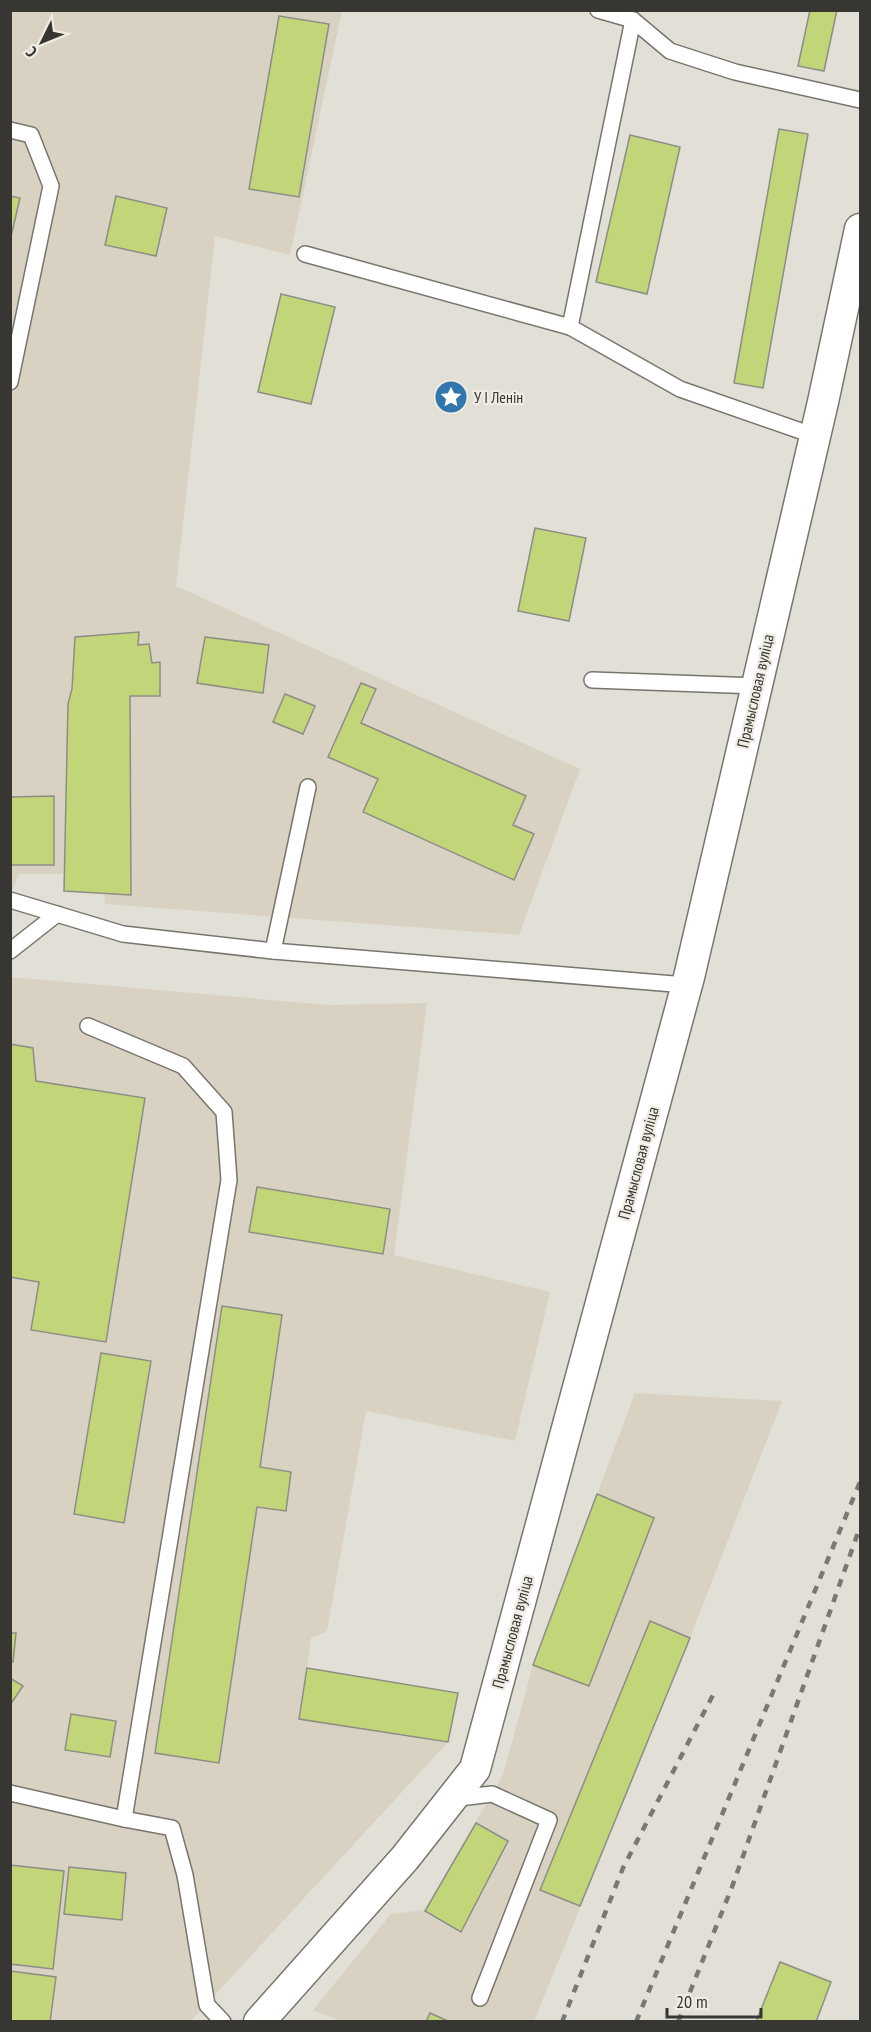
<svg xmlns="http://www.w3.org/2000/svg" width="871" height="2032" font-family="'PT Sans Narrow',sans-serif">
<rect width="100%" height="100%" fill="#e2dfd6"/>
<!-- built -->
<g fill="#d9d2c3">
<path d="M11 11H342L290 255 215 236 176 586 580 769 519 935 105 904 104 893 64 891V874H19L11 892Z"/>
<path d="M10 977 329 1005 427 1003 394 1255 550 1292 515 1441 366 1411 327 1631 311 1638 307 1668 458 1693 448 1742 191 2021H11Z"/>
<path d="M635 1393 782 1401 690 1638 534 2021H340L313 2010 391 1914 425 1910 503 1775 533 1665Z"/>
</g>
<!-- building -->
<g fill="#c2d679" stroke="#8c8e86" stroke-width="1.5">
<path d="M810 10H837L824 71 798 66Z"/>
<path d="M279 16 329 24 299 197 249 189Z"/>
<path d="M779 129 808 134 763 388 734 383Z"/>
<path d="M630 135 680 147 647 294 596 282Z"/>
<path d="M10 196 20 198 10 241Z"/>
<path d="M116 196 167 208 156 256 105 245Z"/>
<path d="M281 294 335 307 311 404 258 392Z"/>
<path d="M535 528 586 538 569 621 518 611Z"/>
<path d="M139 632 138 645 149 644 152 663 160 662V696H130L131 895 64 891 68 704 72 689 75 637Z"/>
<path d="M205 637 269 645 263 693 197 683Z"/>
<path d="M361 683 376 689 361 723 526 796 513 825 534 834 514 880 363 812 378 779 328 757Z"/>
<path d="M285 694 315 706 303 734 273 722Z"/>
<path d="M54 796V865H10V797Z"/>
<path d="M10 1044 33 1048 36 1081 145 1098 106 1342 31 1330 39 1282 10 1277Z"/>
<path d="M257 1187 390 1209 383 1254 249 1232Z"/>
<path d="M222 1306 282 1315 260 1467 291 1472 286 1511 257 1507 219 1763 155 1753Z"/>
<path d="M101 1353 151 1361 124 1523 74 1514Z"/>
<path d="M597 1494 654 1518 589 1686 533 1665Z"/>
<path d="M650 1621 690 1638 580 1906 540 1890Z"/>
<path d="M10 1633H16L13 1662H10Z"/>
<path d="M307 1668 458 1693 448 1742 299 1719Z"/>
<path d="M10 1678 23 1686 10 1705Z"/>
<path d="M71 1714 116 1721 110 1757 65 1750Z"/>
<path d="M476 1823 508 1841 461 1932 425 1911Z"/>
<path d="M10 1865 64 1871 53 1969 10 1964Z"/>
<path d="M69 1867 126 1873 122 1920 64 1914Z"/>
<path d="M780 1962 831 1982 816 2022H756Z"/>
<path d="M10 1971 56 1977 50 2022H10Z"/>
<path d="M430 2013 450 2022H426Z"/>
</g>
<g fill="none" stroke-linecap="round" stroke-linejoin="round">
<!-- service casing -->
<g stroke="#78756d" stroke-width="18">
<g id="service">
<path d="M598 10 633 20 670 51 735 72 860 100"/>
<path d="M10 130 31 135 51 186 10 382"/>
<path d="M305 254 570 327 680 389 815 436"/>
<path d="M570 327 633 20"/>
<path d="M592 680 757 686"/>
<path d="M10 900 123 934 273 951 686 985"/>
<path d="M10 951 57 914"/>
<path d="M273 951 308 787"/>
<path d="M10 1793 124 1819 229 1180 224 1112 183 1066 88 1026"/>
<path d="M451 1799 492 1794 549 1820 480 1998"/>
<path d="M124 1819 172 1828 185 1875 207 2005 223 2022"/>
</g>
</g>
<!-- minor casing -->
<g stroke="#78756d" stroke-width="33">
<path id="minor" d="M259 2022 405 1858 475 1769 689 977 823 402 860 229"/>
</g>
<!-- service -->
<use href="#service" stroke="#fff" stroke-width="15"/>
<!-- minor -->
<use href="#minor" stroke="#fff" stroke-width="30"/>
<!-- rail -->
<g stroke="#7a7872" stroke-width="4.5" stroke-dasharray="8 8" stroke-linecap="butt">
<path d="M562 2022 623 1868 713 1695"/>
<path d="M636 2022 860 1482"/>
<path d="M678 2022 732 1887 860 1527"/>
</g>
</g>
<!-- icons -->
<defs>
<g id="sight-disc" transform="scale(1.725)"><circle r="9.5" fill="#3176ac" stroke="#f0ece3"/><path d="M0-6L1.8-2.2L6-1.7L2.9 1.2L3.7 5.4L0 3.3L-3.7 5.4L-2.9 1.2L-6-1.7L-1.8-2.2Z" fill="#fff"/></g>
</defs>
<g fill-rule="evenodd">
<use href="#sight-disc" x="451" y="397"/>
</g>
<g text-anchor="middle" stroke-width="4.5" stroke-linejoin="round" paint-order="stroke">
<!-- poi labels -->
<g font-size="16" fill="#373632" stroke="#f0ece3" text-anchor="start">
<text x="474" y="403">У І Ленін</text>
</g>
<!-- street labels -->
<g font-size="16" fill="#373632" stroke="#f0ece3">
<text transform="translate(755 691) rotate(-77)" y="6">Прамысловая вуліца</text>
<text transform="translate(638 1163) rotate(-75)" y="6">Прамысловая вуліца</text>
<text transform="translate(512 1632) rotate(-75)" y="6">Прамысловая вуліца</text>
</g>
</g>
<!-- border -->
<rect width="871" height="2032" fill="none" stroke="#373632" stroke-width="24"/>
<!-- north arrow -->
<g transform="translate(42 42) rotate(227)" stroke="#f0ece3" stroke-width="4.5" paint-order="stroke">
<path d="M0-4.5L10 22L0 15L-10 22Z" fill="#373632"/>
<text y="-9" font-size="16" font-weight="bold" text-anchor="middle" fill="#373632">С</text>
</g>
<!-- scale -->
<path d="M667 2008v9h94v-9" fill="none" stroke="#373632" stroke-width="3"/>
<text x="676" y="2008" font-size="18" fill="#373632" stroke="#f0ece3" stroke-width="4.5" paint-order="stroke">20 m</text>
</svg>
